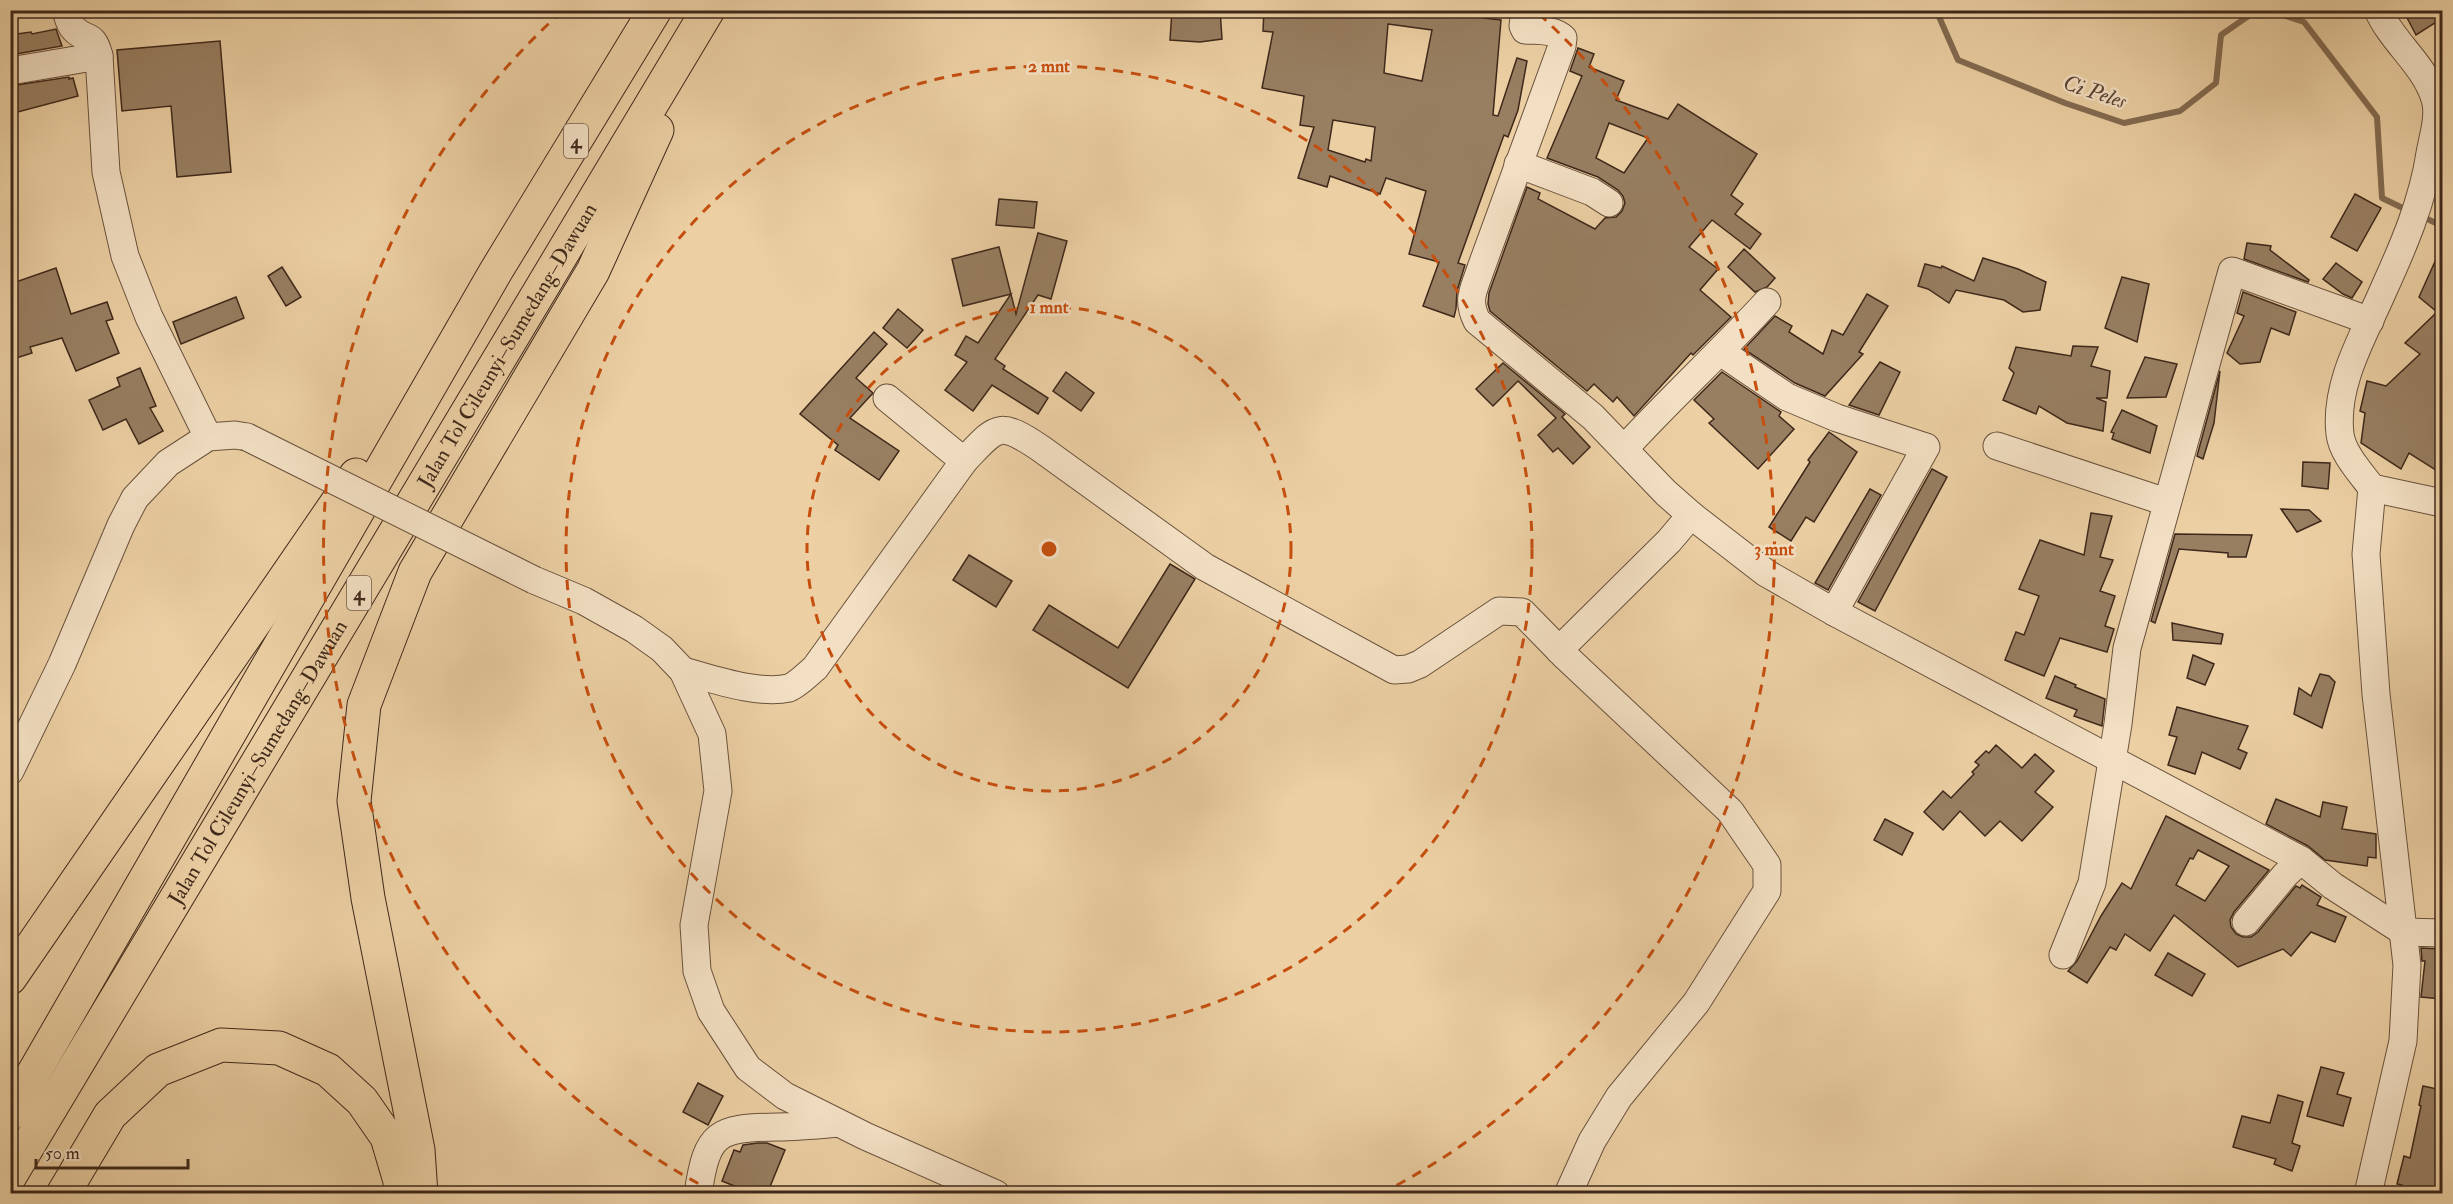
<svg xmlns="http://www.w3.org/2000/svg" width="2453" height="1204" font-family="'IM FELL Double Pica',serif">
<rect width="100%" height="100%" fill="#ecd0a4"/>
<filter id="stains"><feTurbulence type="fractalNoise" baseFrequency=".00333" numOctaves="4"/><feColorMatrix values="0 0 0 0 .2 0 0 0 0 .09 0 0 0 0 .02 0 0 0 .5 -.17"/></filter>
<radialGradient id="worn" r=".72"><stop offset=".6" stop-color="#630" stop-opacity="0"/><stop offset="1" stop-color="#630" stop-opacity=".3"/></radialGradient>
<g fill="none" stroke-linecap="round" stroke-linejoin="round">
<!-- stream -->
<g stroke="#836b51" stroke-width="6">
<path d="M1936 10 1958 60 2065 103 2124 123 2180 111 2216 83 2221 35 2257 10"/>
<path d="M2268 10 2304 22 2377 117 2382 198 2409 211"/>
<path d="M2421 216 2442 226"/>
</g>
</g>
<!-- building -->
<g fill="#987f62" stroke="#3e281b" stroke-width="1.5" fill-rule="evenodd">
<path d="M1172 10H1220L1222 39 1200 42 1170 40Z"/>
<path d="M1264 10H1345L1363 14V10H1485L1484 18 1501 20 1493 115 1498 116 1517 58 1527 61 1518 110 1508 137 1504 135 1458 263 1465 265 1457 291 1456 309 1454 317 1423 306 1439 262 1409 254 1426 191 1386 178 1380 194 1330 176 1327 187 1298 178 1314 127 1300 125 1304 96 1262 88 1273 32 1263 31ZM1388 24 1432 30 1422 81 1384 73ZM1333 120 1375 127 1371 161 1366 159 1365 162 1328 150Z"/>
<path d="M2403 10H2433L2438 21 2416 35Z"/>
<path d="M56 29 62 46 10 55V35L31 32 32 34Z"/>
<path d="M220 41 231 172 177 177 171 106 122 111 117 50Z"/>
<path d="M1578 48 1594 54 1589 67 1624 81 1616 100 1668 119 1678 104 1757 154 1731 195 1743 204 1735 214 1761 234 1750 249 1712 220 1689 247 1718 269 1700 290 1731 317 1693 355 1691 353 1634 416 1617 397 1613 402 1594 384 1587 391 1490 311 1488 304 1489 293 1527 187 1540 193 1538 199 1595 229 1605 218 1616 217 1622 211 1625 203 1623 196 1618 190 1598 177 1547 158 1582 76 1570 71ZM1609 123 1648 138 1624 173 1596 158Z"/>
<path d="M69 77V79L73 78 78 96 10 114V86Z"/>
<path d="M2355 194 2381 208 2357 251 2331 237Z"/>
<path d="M999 199 1037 202 1034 228 996 225Z"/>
<path d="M1038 233 1067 241 1051 299 1038 295 995 359 1005 366 1003 369 1048 398 1038 414 992 385 973 411 945 390 967 362 955 355 966 336 978 343 1011 294 963 306 952 259 999 247 1016 314Z"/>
<path d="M2247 243 2271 246 2270 250 2309 280 2308 282 2244 259Z"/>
<path d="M2442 246V474L2409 453 2401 469 2361 443 2365 413 2360 411 2367 381 2386 386 2420 354 2405 343 2437 312 2419 297Z"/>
<path d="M1744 249 1775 278 1767 287 1755 292 1728 267Z"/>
<path d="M1983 258 2018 269 2046 282 2040 310 2023 312 2004 300 1956 290 1949 303 1928 289 1918 286 1925 264 1941 268 1942 266 1974 281Z"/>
<path d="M2336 263 2362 282 2352 298 2343 294 2323 279Z"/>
<path d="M282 267 301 297 286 306 268 276Z"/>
<path d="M56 268 71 314 107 302 113 319 106 321 119 353 76 371 62 338 30 347 32 353 10 360V284Z"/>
<path d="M2122 277 2149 284 2137 342 2105 328Z"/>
<path d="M2243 292 2296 312 2289 335 2271 328 2260 362 2240 364 2227 353 2244 316 2237 313Z"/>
<path d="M1867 294 1888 306 1859 352 1863 354 1825 396 1795 383 1744 349 1775 316 1792 326 1789 332 1823 354 1832 330 1843 335Z"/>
<path d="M236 297 244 318 181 344 173 322Z"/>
<path d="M898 309 923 330 907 348 883 328Z"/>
<path d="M874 332 887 344 856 378 873 393 850 418 899 451 879 480 835 450 838 445 800 414Z"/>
<path d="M2073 346 2098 347 2091 366 2110 371 2107 398H2096L2106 402 2103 431 2067 423 2039 406 2036 414 2003 400 2014 373 2009 368 2016 347 2071 356Z"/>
<path d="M2145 357 2177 364 2166 397 2127 398Z"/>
<path d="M1880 362 1900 372 1879 415 1849 405Z"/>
<path d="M1503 363 1565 414 1562 417 1590 447 1573 464 1558 448 1553 452 1538 435 1556 418 1518 381 1493 406 1476 389Z"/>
<path d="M140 368 156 406 150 408 163 431 139 444 126 419 103 430 89 400 120 386 117 378Z"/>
<path d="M2220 371 2214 423 2203 459 2197 456Z"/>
<path d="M1066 372 1094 393 1081 411 1053 391Z"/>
<path d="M1722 372 1781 412 1779 416 1794 429 1758 469 1709 423 1714 419 1694 400Z"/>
<path d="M2122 410 2157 426 2150 453 2112 439 2114 433 2111 432Z"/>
<path d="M1829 432 1857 452 1814 522 1806 517 1791 541 1769 527 1810 462 1808 460Z"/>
<path d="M2303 462 2330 463 2328 489 2302 486Z"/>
<path d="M1932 469 1947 477 1875 611 1858 602Z"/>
<path d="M1870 489 1881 495 1828 590 1815 583Z"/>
<path d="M2281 509 2309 510 2321 521 2297 532Z"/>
<path d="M2091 513 2112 516 2100 557 2113 560 2100 591 2115 596 2105 626 2114 629 2107 652 2060 638 2044 676 2005 660 2016 632 2024 635 2039 596 2019 589 2040 540 2084 555Z"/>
<path d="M2175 534 2252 535 2246 557H2228V553L2179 549 2155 623 2151 621Z"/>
<path d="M969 555 1012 581 996 607 953 580Z"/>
<path d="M1170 564 1195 579 1128 688 1033 630 1049 605 1118 648Z"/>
<path d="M2172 623 2223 634 2221 644 2173 640Z"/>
<path d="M2193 655 2214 664 2205 685 2187 678Z"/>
<path d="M2320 674 2329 676 2335 682 2322 728 2294 714 2299 688 2311 696Z"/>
<path d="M2055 676 2076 685 2075 687 2105 699 2102 726 2074 716 2077 710 2046 698Z"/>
<path d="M2177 707 2248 726 2238 749 2247 753 2240 769 2202 752 2195 774 2168 765 2177 737 2169 735Z"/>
<path d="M1996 745 2022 768 2035 754 2054 771 2035 792 2053 807 2022 841 2000 821 1985 836 1960 811 1943 830 1924 812 1943 791 1951 798 1974 774 1972 772 1979 765 1975 762 1986 751 1989 753Z"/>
<path d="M2276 799 2320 817 2323 802 2347 807 2342 829 2376 834V858L2368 857 2367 866 2325 860 2308 846 2266 824Z"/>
<path d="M2166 816 2269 870 2234 912 2230 920 2231 927 2236 934 2243 937H2251L2258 932 2296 886 2300 888 2302 885 2321 897 2317 905 2346 917 2335 942 2311 932 2291 956 2283 949 2238 967 2174 915 2150 951 2125 934 2116 950 2110 947 2087 983 2068 971 2077 961 2101 916 2122 883 2131 889ZM2198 850 2229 866 2205 901 2176 885 2190 858 2193 859Z"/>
<path d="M1885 819 1913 833 1902 855 1874 840Z"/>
<path d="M2421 948 2442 949V999L2421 997 2425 961H2422Z"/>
<path d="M2168 953 2205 974 2192 996 2155 975Z"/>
<path d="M2321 1067 2344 1073 2337 1094 2351 1098 2343 1126 2307 1116Z"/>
<path d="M698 1083 723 1096 708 1125 683 1112Z"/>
<path d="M2423 1086 2442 1090V1130L2435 1164 2442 1167 2436 1194H2400L2402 1185 2397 1184 2404 1156 2410 1158 2421 1106 2419 1105Z"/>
<path d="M2278 1095 2303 1102 2292 1143 2300 1146 2292 1171 2274 1164 2276 1159 2233 1147 2242 1116 2270 1123Z"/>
<path d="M758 1143H767L785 1150 767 1194H754L722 1181 734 1150 740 1152 743 1145Z"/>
</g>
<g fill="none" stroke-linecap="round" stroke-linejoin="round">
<!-- minor casing -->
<g stroke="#6a523d" stroke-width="29">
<g id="minor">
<path d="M66 10C68 17 69 24 74 29 86 42 93 31 99 56L106 172 125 256 149 317 208 437"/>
<path d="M1525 10 1523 26 1525 30C1538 31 1554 29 1563 38L1562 46 1481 268C1474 290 1466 299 1477 321L1593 417 1666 493 1691 515 1669 541 1559 650"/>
<path d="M10 71 99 56"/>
<path d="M1518 164 1592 192 1609 203"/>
<path d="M1721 352 1787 397 1837 418 1926 447 1834 612"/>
<path d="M887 398 964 461"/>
<path d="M1997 446 2166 502"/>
<path d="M1625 448C1671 398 1721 352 1767 302"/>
<path d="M2372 488 2442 503"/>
<path d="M1691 515 1766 573 1834 612 2301 860"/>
<path d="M534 580 584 601 634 629 662 649 683 671 712 734 718 791 694 925 697 971 711 1011 748 1068 785 1096 865 1136 996 1194"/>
<path d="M683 671C713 679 758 695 789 688 797 685 808 674 815 668L964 461C997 426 998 420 1040 448L1205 567 1394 670 1408 669 1420 664 1499 611 1522 612 1566 657 1730 811 1767 865V891L1696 1003 1619 1097 1592 1141 1568 1194"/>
<path d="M10 771 62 664 121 525 135 498 168 463 208 437 235 435 247 437"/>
<path d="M2246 922 2285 875 2301 860 2333 886 2404 932 2442 933"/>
<path d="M2063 955 2092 883 2118 724 2127 648 2232 271 2370 321"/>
<path d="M698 1194C707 1132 717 1128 777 1127 797 1127 817 1125 838 1123"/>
<path d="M2368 1194 2403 1041 2407 965 2376 694 2366 554 2372 488C2361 473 2342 453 2340 434 2334 384 2364 335 2383 291 2403 247 2423 201 2430 153 2433 137 2440 115 2435 99 2425 65 2392 42 2378 10"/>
</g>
</g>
<!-- highway casing -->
<g stroke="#3e281b" stroke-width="35">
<g id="highway">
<path d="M10 978 356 475"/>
<path d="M10 1114 496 271 655 10"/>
<path id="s1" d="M10 1176 708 10"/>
<path d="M63 1194 110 1115 158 1070 221 1045 279 1048 328 1070 362 1101 387 1137 400 1181V1194"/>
<path d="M421 1194 418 1150 368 898 354 801 364 705 415 572 593 271 657 130"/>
</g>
</g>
<!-- minor -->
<use href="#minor" stroke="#f3e0c4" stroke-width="27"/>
<!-- highway -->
<use href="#highway" stroke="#ecd0a4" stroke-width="33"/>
<!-- minor-bridge casing -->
<g stroke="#6a523d" stroke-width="29" stroke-linecap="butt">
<path id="minor-bridge" d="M247 437 534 580"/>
</g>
<!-- minor-bridge -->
<use href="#minor-bridge" stroke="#f3e0c4" stroke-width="27"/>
</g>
<!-- distance rings -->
<g fill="none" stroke="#c64f0f" stroke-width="3" stroke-dasharray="10 8">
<circle cx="1049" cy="549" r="242"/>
<circle cx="1049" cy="549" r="483"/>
<path d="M714 1192A725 725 0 0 1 559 14M1539 14A725 725 0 0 1 1384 1192"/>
</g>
<g text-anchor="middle" stroke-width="5" stroke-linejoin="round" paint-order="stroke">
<!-- shield labels -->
<g fill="#f3e0c4" stroke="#745f4e" stroke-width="1.5">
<rect x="564" y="124" width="24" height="34" rx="4.5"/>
<rect x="347" y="576" width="24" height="34" rx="4.5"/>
</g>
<g font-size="20" font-weight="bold" fill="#3e281b">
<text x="576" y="148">4</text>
<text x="359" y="600">4</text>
</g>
<!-- street labels -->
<g font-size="21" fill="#3e281b" stroke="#f3e0c4">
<text dy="7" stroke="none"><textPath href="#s1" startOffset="968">Jalan Tol Cileunyi–Sumedang–Dawuan</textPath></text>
<text dy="7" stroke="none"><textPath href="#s1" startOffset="482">Jalan Tol Cileunyi–Sumedang–Dawuan</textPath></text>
</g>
<!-- water labels -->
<g font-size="22" font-style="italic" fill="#5b4432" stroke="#f3e0c4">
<text transform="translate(2095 91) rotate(18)" y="8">Ci Peles</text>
</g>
</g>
<circle cx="1049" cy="549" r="9" fill="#c64f0f" stroke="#f3e0c4" stroke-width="3"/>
<g font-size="18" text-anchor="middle" font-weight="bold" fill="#c64f0f" stroke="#f3e0c4" stroke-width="5" stroke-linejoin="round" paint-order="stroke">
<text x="1049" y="72">2 mnt</text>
<text x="1049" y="313">1 mnt</text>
<text x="1774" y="555">3 mnt</text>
</g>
<!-- margin -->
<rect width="2453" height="1204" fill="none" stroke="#ecd0a4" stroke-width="36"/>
<rect x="12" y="12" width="2429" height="1180" fill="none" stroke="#3e281b" stroke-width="3"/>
<rect x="18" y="18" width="2417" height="1168" fill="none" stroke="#3e281b" stroke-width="1.5"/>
<!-- scale -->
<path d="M36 1159v9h152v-9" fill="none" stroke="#3e281b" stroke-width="3"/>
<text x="45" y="1159" font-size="18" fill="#3e281b" stroke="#f3e0c4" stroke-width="4.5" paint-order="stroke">50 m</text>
<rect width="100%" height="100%" filter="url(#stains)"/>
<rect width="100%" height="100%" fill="url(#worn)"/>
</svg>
